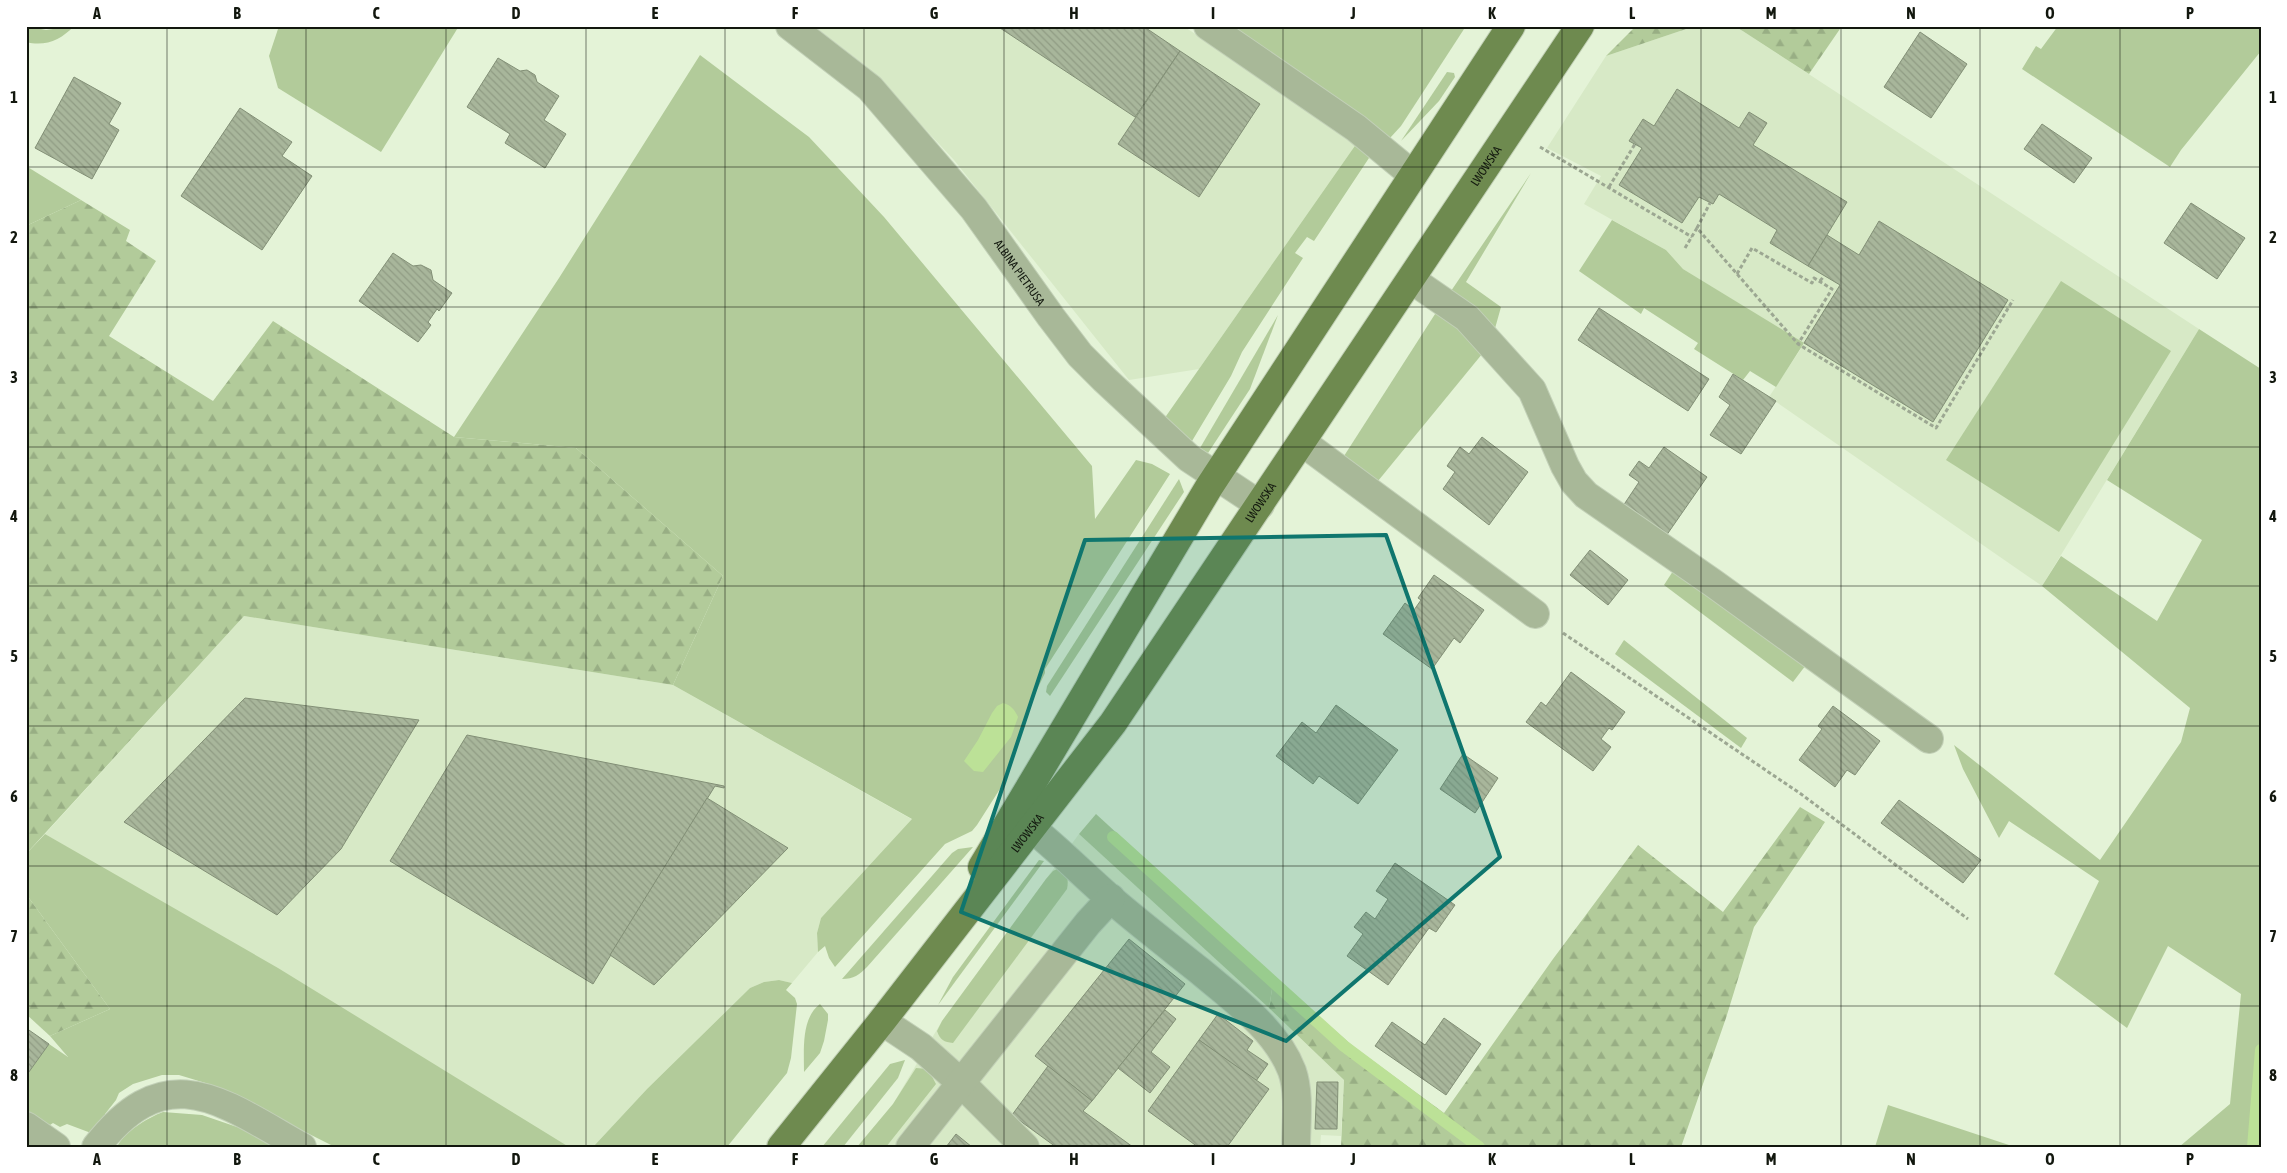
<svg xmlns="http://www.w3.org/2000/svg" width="2287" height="1173" font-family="'Asap Condensed',sans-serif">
<defs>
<pattern id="forest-firs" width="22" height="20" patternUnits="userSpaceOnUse" patternTransform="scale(1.25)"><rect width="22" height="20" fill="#b2cb9a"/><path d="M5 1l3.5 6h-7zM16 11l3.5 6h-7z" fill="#98ae84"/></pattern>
<pattern id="building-back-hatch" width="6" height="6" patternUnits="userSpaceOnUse" patternTransform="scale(1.25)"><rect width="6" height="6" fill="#a8b69b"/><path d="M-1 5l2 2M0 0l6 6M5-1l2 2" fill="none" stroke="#909c84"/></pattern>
</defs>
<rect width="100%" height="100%" fill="#e4f3d7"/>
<!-- built -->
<g fill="#d7e9c6">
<path d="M814 26H1183L1359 140 1199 369 1129 380 954 160 867 67Z"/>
<path d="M1695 26H1735L2199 329 2042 586 1769 397 1804 344 1683 269 1666 250 1584 204 1601 176 1547 148 1606 56Z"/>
<path d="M244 616 673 685 913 820 821 918 817 933 818 952 792 983 779 980 764 982 750 988 647 1089 593 1147H568L45 834Z"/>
<path d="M1079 834 1269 1008 1344 1080 1341 1136 1321 1135 1320 1147H857L893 1104 942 1021Z"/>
</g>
<!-- green -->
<g fill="#b2cb9a">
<path d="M26 26 46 30 74 26C61 40 45 47 26 42Z"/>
<path d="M279 26H459L381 152 278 88 269 56Z"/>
<path d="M1222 26H1466L1401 126 1390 138Z"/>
<path d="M2058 26H2261V51L2181 150 2170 167 2022 69 2036 46 2041 49Z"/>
<path d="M700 55 809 137 884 217 1092 466 1095 519 1136 460 1152 464 1170 474 1045 669V673L1034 696 1005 781 977 825 972 831 945 844 835 967 829 958 825 946 818 952 817 933 821 918 912 819 673 685 723 576 576 448 454 437 559 278Z"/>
<path d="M1447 72 1454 73 1455 77 1439 101 1401 141Z"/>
<path d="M1359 140 1367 147 1369 158 1314 241 1307 237 1295 253 1303 258 1242 352 1231 376 1192 441 1164 419Z"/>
<path d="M26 166 81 200 26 226Z"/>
<path d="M1531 173 1466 282 1501 307 1494 332 1451 291Z"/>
<path d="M1612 220 1666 250 1683 269 1804 343 1776 387 1750 371 1743 380 1694 349 1698 343 1644 308 1641 314 1579 271Z"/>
<path d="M2061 281 2171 351 2059 532 1946 460Z"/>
<path d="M1437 311 1487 348 1378 481 1344 456Z"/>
<path d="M1278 315 1250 389 1208 453 1200 448Z"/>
<path d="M2199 329 2261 369V1147H2179L2230 1104 2241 994 2168 946 2127 1028 2054 974 2099 881 2009 821 1999 838 1963 769 1954 745 2100 860 2181 742 2190 708 2042 586 2061 556 2157 621 2202 540 2107 480Z"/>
<path d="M1179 479 1184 492 1050 696 1046 692 1047 686Z"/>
<path d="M1675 568 1809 661 1793 682 1664 585Z"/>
<path d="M1624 640 1747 738 1741 748 1615 654Z"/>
<path d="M1096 814 1274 977 1269 1008 1079 834Z"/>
<path d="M45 834 278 968 569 1147H335L212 1085 179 1075H162L133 1084 119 1093 116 1100 105 1114 107 1117 91 1133 67 1124 60 1127 53 1123 50 1125 26 1113V1076L49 1044 68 1057 50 1036 110 1009 26 894V854Z"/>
<path d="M973 847 867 967C859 975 854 979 842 979L952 853 958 849Z"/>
<path d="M1039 860 1044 861 938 1005 953 977Z"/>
<path d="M1059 868C1067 874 1069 879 1067 889L953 1043C944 1042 940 1040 937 1031L942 1021 1046 879 1053 871Z"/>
<path d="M779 980 792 983 786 990 795 998 797 1004 791 1058 787 1073 727 1147H593L647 1089 750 988 764 982Z"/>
<path d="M820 1004 828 1014V1020L824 1041 820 1053 804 1072C804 1050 801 1018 820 1004Z"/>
<path d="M905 1060 898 1078 843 1147H822L890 1064Z"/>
<path d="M916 1068 928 1069 936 1084 886 1147H857L893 1104Z"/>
<path d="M1888 1105 2015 1147H1875Z"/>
<path d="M163 1112 202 1115 237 1127 240 1125 287 1147H117C124 1132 147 1118 163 1112Z"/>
</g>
<!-- forest -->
<g fill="url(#forest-firs)">
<path d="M1636 26H1695L1606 56Z"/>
<path d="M1735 26H1842L1809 74Z"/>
<path d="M81 200 130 230 126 241 156 261 109 336 213 401 273 321 454 437 576 448 723 576 673 685 244 616 26 854V226Z"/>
<path d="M1800 807 1825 822 1754 927 1726 1018 1681 1147H1341L1344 1080 1269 1008 1274 977 1354 1047 1444 1113 1553 959 1638 845 1723 912Z"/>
<path d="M26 894 110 1009 50 1036 26 1014Z"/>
</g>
<!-- water -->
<path fill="#bce197" d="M1003 703C1011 705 1015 710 1018 717L1011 737 983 772 974 771 964 761 978 740 992 713 997 706Z"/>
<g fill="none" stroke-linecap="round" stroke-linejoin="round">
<!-- stream -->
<g stroke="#bce197" stroke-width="12">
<path d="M1113 837 1344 1046 1479 1147"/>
<path d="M2253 1147 2261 1050"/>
</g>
</g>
<!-- building -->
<g fill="url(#building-back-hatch)" stroke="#828f76">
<path d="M997 26H1143L1180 51 1135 117Z"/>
<path d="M1920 32 1967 64 1931 118 1884 87Z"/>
<path d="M1180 51 1260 104 1199 197 1118 144Z"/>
<path d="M498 58 520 71 527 70 535 75 537 82 559 96 544 120 566 134 545 168 505 143 510 134 467 107Z"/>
<path d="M74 77 121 103 109 124 119 130 92 179 35 148Z"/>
<path d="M1677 89 1739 128 1749 112 1767 123 1753 145 1847 202 1808 266 1770 243 1777 230 1719 194 1713 204 1699 197 1682 223 1619 185 1642 148 1629 141 1643 119 1654 126Z"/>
<path d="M240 108 292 142 282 156 312 176 262 250 181 196Z"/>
<path d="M2042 124 2092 158 2074 183 2024 149Z"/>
<path d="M2191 203 2245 238 2217 279 2164 243Z"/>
<path d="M1879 221 2008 300 1933 422 1804 343 1840 285 1808 266 1827 235 1859 255Z"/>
<path d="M393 253 413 266 421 265 431 270 433 280 452 293 439 311 437 309 428 322 431 325 418 342 359 301Z"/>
<path d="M1599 308 1709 379 1688 411 1578 340Z"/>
<path d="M1733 374 1776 401 1741 454 1710 435 1730 405 1719 397Z"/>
<path d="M1482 437 1528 472 1489 525 1443 489 1455 472 1447 466 1460 447 1469 454Z"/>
<path d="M1664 447 1707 477 1666 536 1623 506 1639 482 1629 475 1639 461 1649 468Z"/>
<path d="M1590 550 1628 580 1608 605 1570 575Z"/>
<path d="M1434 575 1484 610 1460 643 1454 638 1432 669 1383 634 1405 603 1414 610 1421 600 1418 598Z"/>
<path d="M1571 672 1625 712 1612 730 1609 728 1601 739 1611 747 1593 771 1526 722 1541 702 1546 706Z"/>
<path d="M245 698 419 720 341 849 277 915 124 822Z"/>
<path d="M1336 705 1398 750 1358 804 1319 776 1313 784 1276 756 1302 722 1316 733Z"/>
<path d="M1833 706 1880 741 1855 775 1847 770 1835 787 1799 760 1822 729 1818 726Z"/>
<path d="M467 735 724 786V788L715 786 593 984 390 861Z"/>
<path d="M1463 754 1498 778 1475 813 1440 789Z"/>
<path d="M707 798 788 848 654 985 610 955Z"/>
<path d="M1899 800 1981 860 1963 883 1881 823Z"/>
<path d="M1395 863 1455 905 1436 932 1429 928 1388 985 1347 956 1363 934 1354 927 1366 912 1375 919 1388 899 1376 891Z"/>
<path d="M1129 939 1185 984 1092 1101 1035 1056Z"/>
<path d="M1165 1010 1176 1019 1151 1052 1170 1067 1150 1093 1118 1068Z"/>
<path d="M1218 1014 1253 1041 1247 1050 1268 1064 1256 1081 1199 1040Z"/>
<path d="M1444 1018 1481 1044 1446 1095 1375 1046 1392 1022 1425 1045Z"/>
<path d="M26 1028 49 1044 26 1076Z"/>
<path d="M1199 1040 1269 1089 1227 1147H1198L1148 1111Z"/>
<path d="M1048 1066 1092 1101 1083 1111 1133 1147H1056L1012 1115Z"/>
<path d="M1317 1082H1338L1337 1129H1315Z"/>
<path d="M956 1134 972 1147H946Z"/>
</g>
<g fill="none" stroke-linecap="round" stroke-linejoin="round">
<!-- minor casing -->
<g stroke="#c2d0b7" stroke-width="30">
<g id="minor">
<path id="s1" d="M790 26 870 88 974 209 1051 317 1080 355 1104 379 1189 458 1260 505"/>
<path d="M1208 26 1356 128 1413 175"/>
<path d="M1412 280 1467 318 1532 390 1565 466 1574 482 1586 495 1713 583 1929 739"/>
<path d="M1302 442 1535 614"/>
<path d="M1014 814C1049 840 1079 871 1111 899 1140 924 1170 947 1200 971 1233 999 1276 1029 1292 1071 1300 1094 1296 1123 1296 1147"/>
<path d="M882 1021 921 1047 960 1082 1025 1147"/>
<path d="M26 1126 56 1147"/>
<path d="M96 1147C167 1055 222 1102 302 1147"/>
<path d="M910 1147 1088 923 1111 898"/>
</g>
</g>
<!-- major casing -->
<g stroke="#c2d0b7" stroke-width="30">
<g id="major">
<path d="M982 867 1209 487 1511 26"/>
<path id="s2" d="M781 1147 882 1021 1113 723 1580 26"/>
</g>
</g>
<!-- path -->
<g stroke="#9ca792" stroke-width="3" stroke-dasharray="4 2.5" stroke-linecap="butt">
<path d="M1540 147 1692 237"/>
<path d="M1609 187 1635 144"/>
<path d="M1697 228 1710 203"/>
<path d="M1685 248 1697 228 1798 344 1936 428 2013 300"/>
<path d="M1737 274 1752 248 1812 283 1814 278 1832 289 1798 344"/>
<path d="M1820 281 1824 276"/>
<path d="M1563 633 1801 794 1968 919"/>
</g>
<!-- minor -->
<use href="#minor" stroke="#a8b898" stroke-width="28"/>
<!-- major -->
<use href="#major" stroke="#6e8a4f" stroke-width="28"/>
</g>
<!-- marked area -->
<path fill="#0f766e" fill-opacity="0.2" stroke="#0f766e" stroke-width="4" stroke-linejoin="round" d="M1386 535 1500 857 1286 1041 961 912 1085 540Z"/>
<!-- grid -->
<path fill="none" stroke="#12170e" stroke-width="1" stroke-opacity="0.55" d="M167 26V1147M306 26V1147M446 26V1147M586 26V1147M725 26V1147M864 26V1147M1004 26V1147M1144 26V1147M1283 26V1147M1422 26V1147M1562 26V1147M1701 26V1147M1841 26V1147M1980 26V1147M2120 26V1147M26 167H2261M26 307H2261M26 447H2261M26 586H2261M26 726H2261M26 866H2261M26 1006H2261"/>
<g text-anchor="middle" stroke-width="4.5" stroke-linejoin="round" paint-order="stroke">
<!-- street labels -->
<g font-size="12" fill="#12170e" stroke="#fff">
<text dy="4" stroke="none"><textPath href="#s2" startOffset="1209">LWOWSKA</textPath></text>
<text dy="4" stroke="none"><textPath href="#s1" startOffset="339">ALBINA PIETRUSA</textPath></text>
<text dy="4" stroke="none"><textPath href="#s2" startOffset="804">LWOWSKA</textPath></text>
<text dy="4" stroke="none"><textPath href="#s2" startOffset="399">LWOWSKA</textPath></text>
</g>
</g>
<!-- border -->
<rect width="2287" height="1173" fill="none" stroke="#ffffff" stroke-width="55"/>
<rect x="28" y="28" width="2232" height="1118" fill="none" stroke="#12170e" stroke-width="2"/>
<g font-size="16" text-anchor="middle" font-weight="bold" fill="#12170e">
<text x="97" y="19">A</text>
<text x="237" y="19">B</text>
<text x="376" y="19">C</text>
<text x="516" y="19">D</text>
<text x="655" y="19">E</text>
<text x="795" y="19">F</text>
<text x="934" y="19">G</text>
<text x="1074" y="19">H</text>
<text x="1213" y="19">I</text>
<text x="1353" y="19">J</text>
<text x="1492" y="19">K</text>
<text x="1632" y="19">L</text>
<text x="1771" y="19">M</text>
<text x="1911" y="19">N</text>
<text x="2050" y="19">O</text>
<text x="2190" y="19">P</text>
<text x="14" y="103">1</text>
<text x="2273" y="103">1</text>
<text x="14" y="243">2</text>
<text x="2273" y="243">2</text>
<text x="14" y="383">3</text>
<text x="2273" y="383">3</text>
<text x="14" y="522">4</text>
<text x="2273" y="522">4</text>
<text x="14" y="662">5</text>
<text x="2273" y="662">5</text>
<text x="14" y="802">6</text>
<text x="2273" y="802">6</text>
<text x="14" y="942">7</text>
<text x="2273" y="942">7</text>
<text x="14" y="1081">8</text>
<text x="2273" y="1081">8</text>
<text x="97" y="1165">A</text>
<text x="237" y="1165">B</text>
<text x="376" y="1165">C</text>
<text x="516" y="1165">D</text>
<text x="655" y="1165">E</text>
<text x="795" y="1165">F</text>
<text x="934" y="1165">G</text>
<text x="1074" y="1165">H</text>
<text x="1213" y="1165">I</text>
<text x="1353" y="1165">J</text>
<text x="1492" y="1165">K</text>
<text x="1632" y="1165">L</text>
<text x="1771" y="1165">M</text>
<text x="1911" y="1165">N</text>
<text x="2050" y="1165">O</text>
<text x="2190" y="1165">P</text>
</g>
</svg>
